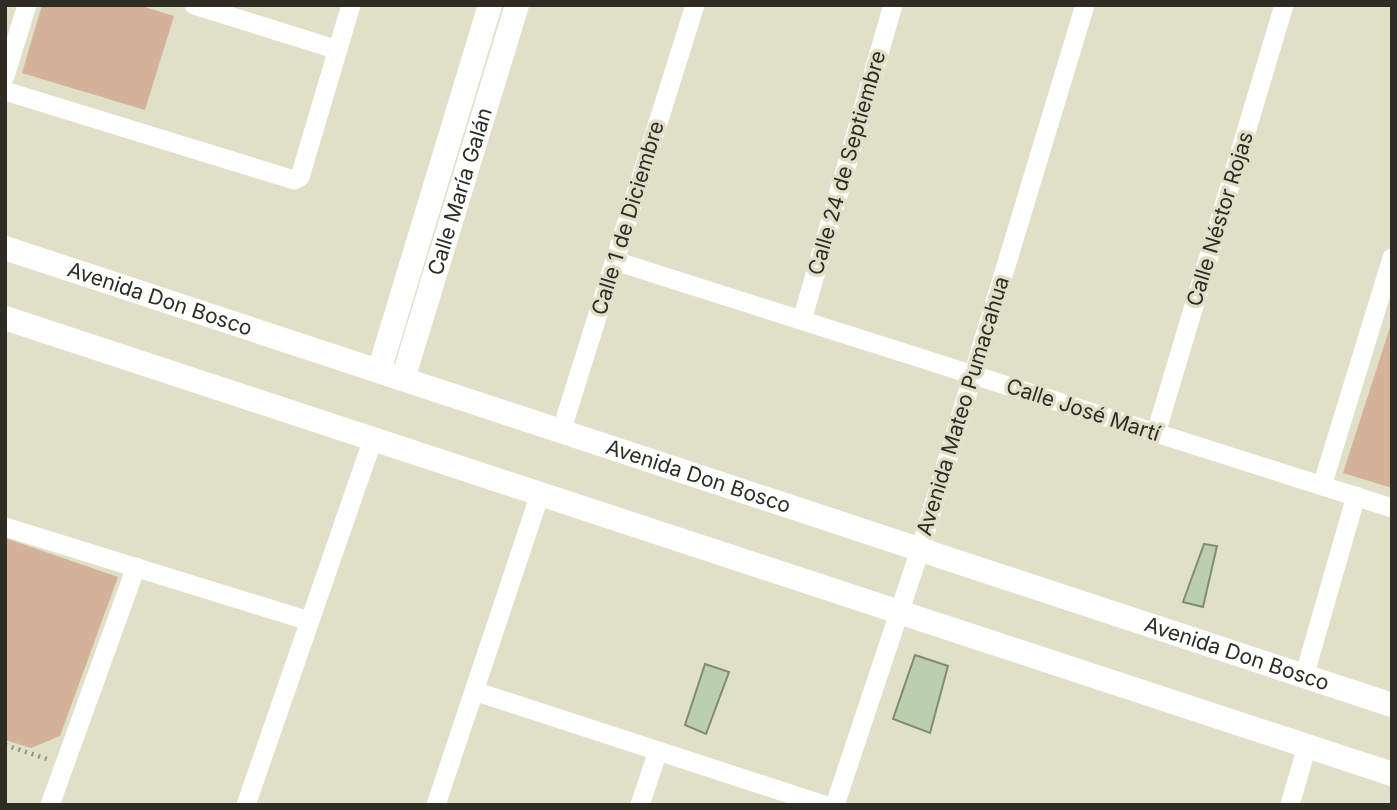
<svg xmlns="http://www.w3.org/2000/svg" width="1397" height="810" font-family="Inter,sans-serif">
<rect width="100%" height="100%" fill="#e0e0c8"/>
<!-- green -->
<g fill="#d3b299">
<path d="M42 5H138L174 16 145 110 22 73Z"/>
<path d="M1392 321V488L1343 473Z"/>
<path d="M5 538 118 577 60 736 31 748 5 740Z"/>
</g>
<!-- building -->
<g fill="#bbcfad" stroke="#808b77" stroke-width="2">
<path d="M1204 544 1217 546 1203 607 1183 602Z"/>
<path d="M915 655 948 666 930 733 893 719Z"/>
<path d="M705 664 729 672 706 734 685 725Z"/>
</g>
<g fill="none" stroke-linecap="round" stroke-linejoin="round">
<!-- path -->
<path stroke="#939381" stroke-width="4.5" stroke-dasharray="2 5" stroke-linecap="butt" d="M5 745 47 759"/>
<!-- minor -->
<g stroke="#fff" stroke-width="19">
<path d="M194 5 338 50"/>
<path d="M5 76 27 5"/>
<path d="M5 91 294 180 300 177 351 5"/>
<path d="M615 261 1392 508"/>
<path d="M802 320 893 5"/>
<path d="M561 432 695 5"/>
<path d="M1156 433 1284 5"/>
<path d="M1322 486 1392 258"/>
<path d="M5 527 309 621"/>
<path d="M1304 677 1356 496"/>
<path d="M474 691 824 805"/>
<path d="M50 805 136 567"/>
<path d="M246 805 373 439"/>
<path d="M436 805 540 494"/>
<path d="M640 805 658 751"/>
<path d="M835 805 920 550 1085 5"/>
<path d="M1290 805 1307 746"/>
</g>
<!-- tertiary -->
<g stroke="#fff" stroke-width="24">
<path id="s1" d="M5 248 1392 705"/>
<path d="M5 318 1392 774"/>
<path d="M379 371 490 5"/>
<path id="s2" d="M403 379 517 5"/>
</g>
</g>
<g text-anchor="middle" stroke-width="7" stroke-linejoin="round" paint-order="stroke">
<!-- street labels -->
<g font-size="21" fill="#2d2d24" stroke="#e0e0c8">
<text transform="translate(847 163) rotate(-74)" y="7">Calle 24 de Septiembre</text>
<text dy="7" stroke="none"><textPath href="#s2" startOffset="196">Calle María Galán</textPath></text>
<text transform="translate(628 218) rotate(-73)" y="7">Calle 1 de Diciembre</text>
<text transform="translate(1220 219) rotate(-73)" y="7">Calle Néstor Rojas</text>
<text dy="7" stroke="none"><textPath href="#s1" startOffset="163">Avenida Don Bosco</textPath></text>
<text transform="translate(963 406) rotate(-73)" y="7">Avenida Mateo Pumacahua</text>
<text transform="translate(1083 410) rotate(18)" y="7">Calle José Martí</text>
<text dy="7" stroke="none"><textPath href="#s1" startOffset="730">Avenida Don Bosco</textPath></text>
<text dy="7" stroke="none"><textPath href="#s1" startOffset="1297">Avenida Don Bosco</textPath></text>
</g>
</g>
<!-- border -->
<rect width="1397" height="810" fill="none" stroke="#2d2d24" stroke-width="14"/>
</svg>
